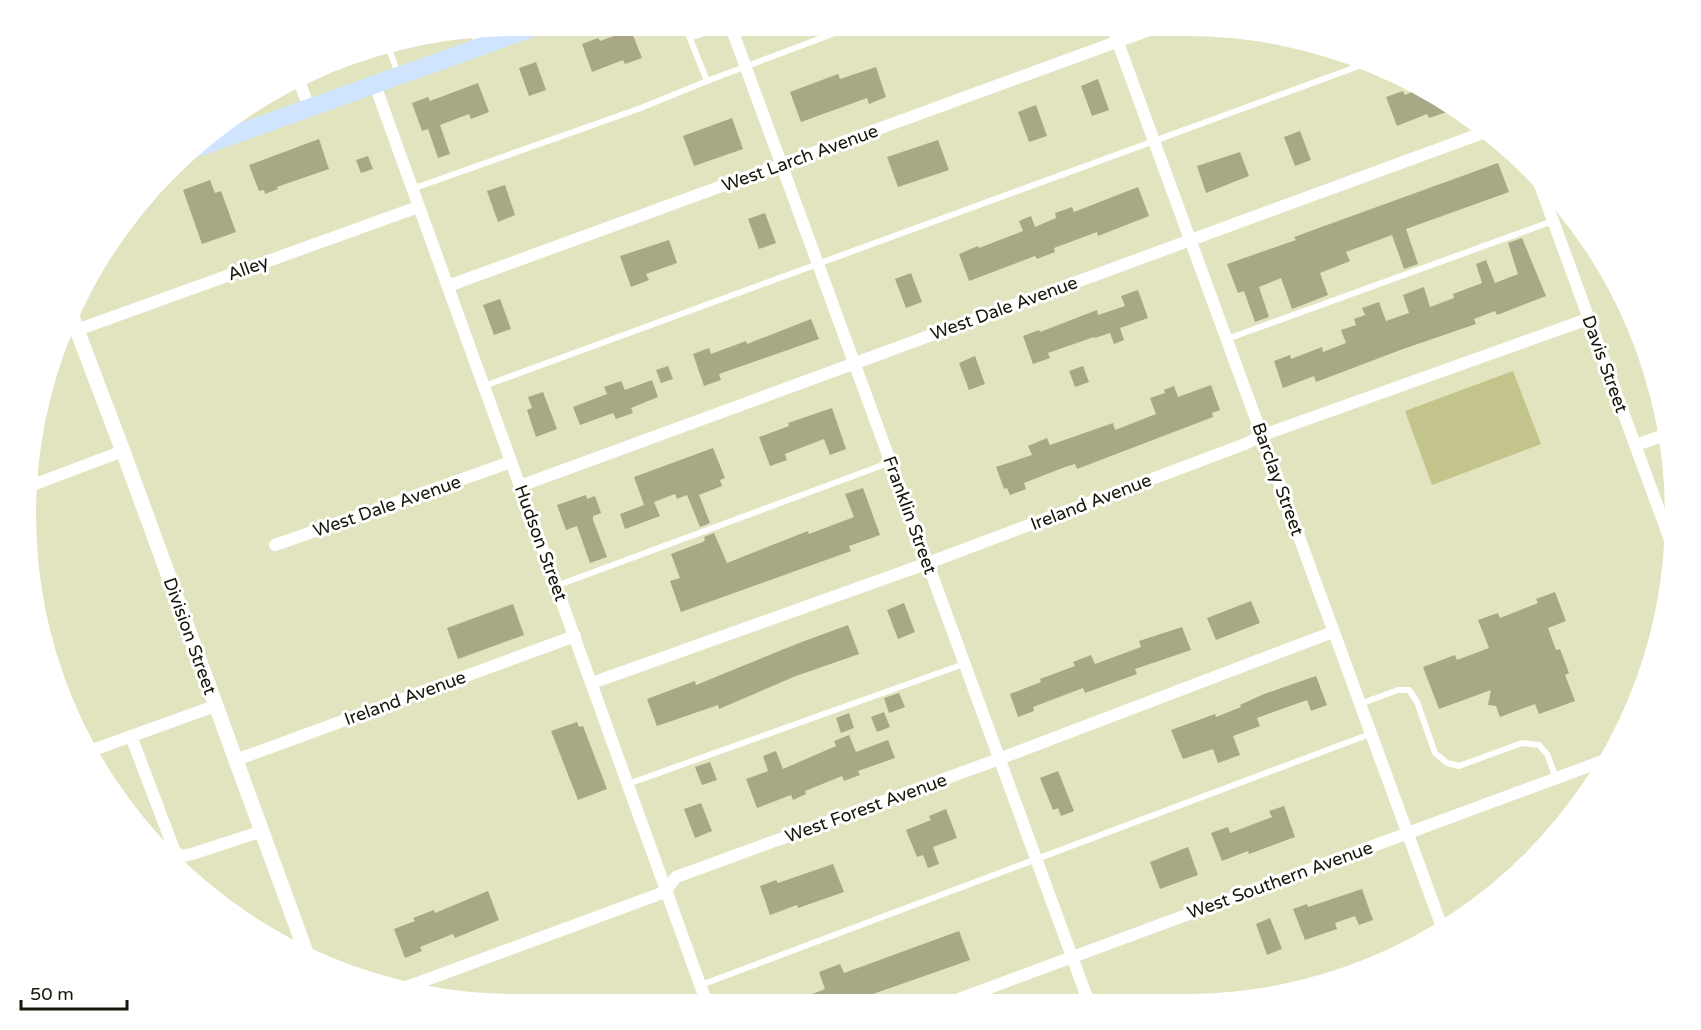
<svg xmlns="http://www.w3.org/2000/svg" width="1701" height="1030" font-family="'Varela Round',sans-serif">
<rect width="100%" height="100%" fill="#e2e3bf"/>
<!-- green -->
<path fill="#c3c48b" d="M1513 371 1541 444 1432 485 1405 411Z"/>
<!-- building -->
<g fill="#a8a887">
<path d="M631 30 642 58 625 64 623 60 592 72 582 44 598 38 600 41Z"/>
<path d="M536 62 546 90 529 96 519 68Z"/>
<path d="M876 67 886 97 869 104 867 98 801 122 790 92 838 74 840 79Z"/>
<path d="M1098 79 1109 110 1092 116 1081 86Z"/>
<path d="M478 83 489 112 471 119 469 114 440 125 450 154 438 158 428 129 422 131 412 103 428 97 430 101Z"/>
<path d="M1419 89 1444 104 1447 112 1429 118 1427 114 1397 126 1386 97 1403 91 1405 95Z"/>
<path d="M1036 105 1047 136 1029 142 1018 112Z"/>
<path d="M732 118 743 149 694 166 683 136Z"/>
<path d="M1300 131 1311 160 1295 166 1284 137Z"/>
<path d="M319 139 329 169 277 187 278 189 265 194 264 190 259 191 249 165Z"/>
<path d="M938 140 949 170 898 187 887 157Z"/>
<path d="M1240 152 1249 176 1206 193 1197 166Z"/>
<path d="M368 156 373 169 361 173 356 160Z"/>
<path d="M1498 163 1509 192 1406 229 1418 264 1404 269 1392 235 1346 252 1350 261 1320 273 1328 295 1305 304 1292 309 1281 278 1259 287 1269 317 1255 322 1244 291 1238 293 1227 264 1296 240 1294 237Z"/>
<path d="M210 180 215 193 221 191 236 232 202 244 183 190Z"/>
<path d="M505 185 515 215 498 222 487 191Z"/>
<path d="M1138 187 1149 216 1098 236 1097 232 1054 248 1055 252 1037 259 1035 256 969 281 959 254 978 246 979 248 1023 231 1019 221 1031 216 1035 227 1056 218 1055 213 1072 207 1074 212Z"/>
<path d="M765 213 776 243 759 249 748 219Z"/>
<path d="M1522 238 1546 296 1497 315 1495 311 1474 319 1476 324 1403 349 1316 382 1314 376 1283 388 1274 361 1290 355 1291 359 1322 347 1323 352 1346 343 1341 330 1356 325 1354 319 1365 315 1362 308 1379 302 1386 321 1409 313 1403 295 1424 287 1430 307 1454 298 1453 294 1482 283 1476 264 1486 260 1495 283 1518 274 1508 243Z"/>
<path d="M669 240 677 263 646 274 649 280 631 287 620 256Z"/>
<path d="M911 273 922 302 906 308 895 279Z"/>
<path d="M1138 290 1148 318 1120 328 1124 340 1114 344 1110 333 1095 338 1094 337 1048 353 1050 358 1033 364 1023 336 1039 330 1040 332 1097 310 1098 315 1125 306 1121 296Z"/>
<path d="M500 299 511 329 494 335 483 305Z"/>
<path d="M811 319 819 339 719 374 721 380 704 386 693 354 709 348 711 354 746 341 747 344Z"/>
<path d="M975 356 985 384 969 390 959 363Z"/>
<path d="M668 366 673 379 661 383 656 370Z"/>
<path d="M1083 366 1089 382 1075 387 1069 371Z"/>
<path d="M652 380 658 397 631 408 633 413 616 419 613 413 580 425 573 407 607 394 604 387 621 381 625 390Z"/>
<path d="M1211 385 1220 410 1212 413 1213 417 1077 469 1075 464 1065 467 1024 483 1026 489 1010 495 1007 488 1004 489 996 467 1032 455 1028 446 1047 438 1050 445 1113 423 1115 430 1156 414 1150 398 1165 393 1164 390 1174 386 1178 397Z"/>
<path d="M543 392 557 429 536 437 527 410 532 408 528 397Z"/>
<path d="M832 408 846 449 830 455 824 439 785 454 787 460 770 466 759 437 789 426 788 423Z"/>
<path d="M713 448 725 478 720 480 722 486 699 495 710 523 700 527 687 495 677 499 675 494 654 502 660 516 625 529 620 514 644 505 634 477Z"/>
<path d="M863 488 880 535 849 546 851 551 681 612 670 581 680 578 671 554 703 542 705 540 704 537 714 533 727 563 790 538 808 531 809 534 854 517 845 494Z"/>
<path d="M586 495 587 499 595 496 601 513 593 516V520L607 557 590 563 577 526 566 530 557 505Z"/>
<path d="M1555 592 1566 621 1548 628 1556 650 1560 649 1569 673 1565 675 1575 701 1539 714 1535 704 1500 717 1496 706 1488 705 1491 690 1439 709 1423 667 1455 655 1457 660 1489 648 1478 620 1498 613 1500 618 1538 603 1536 599Z"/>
<path d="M1251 601 1260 623 1216 640 1207 618Z"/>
<path d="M904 603 915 632 898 639 887 610Z"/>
<path d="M513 604 524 635 458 659 447 628Z"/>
<path d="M848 625 859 654 796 676 719 709 718 705 657 726 647 699 695 681 696 685 799 643Z"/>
<path d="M1182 627 1191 650 1135 669 1137 674 1085 693 1083 688 1033 707 1034 711 1018 717 1010 694 1041 682 1040 679 1075 666 1073 662 1091 655 1095 664 1141 647 1139 641Z"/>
<path d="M1316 676 1327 705 1311 711 1307 700 1257 718 1260 726 1233 736 1240 755 1218 763 1213 749 1183 759 1171 730 1215 714 1216 717 1241 707 1240 705 1264 694Z"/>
<path d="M899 693 905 707 889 713 884 698Z"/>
<path d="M884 712 890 727 877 732 871 717Z"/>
<path d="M849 713 854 728 841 733 836 718Z"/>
<path d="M577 722 579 727 583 726 607 789 578 800 551 731Z"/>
<path d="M849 735 856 752 888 740 895 758 858 771 860 775 844 781 842 776 805 791 806 794 793 800 791 795 757 808 746 779 768 771 763 756 776 751 783 769 836 746 834 741Z"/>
<path d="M710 762 717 780 702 785 695 767Z"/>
<path d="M1058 771 1074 811 1061 816 1058 808 1053 810 1040 778Z"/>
<path d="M701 803 712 831 695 838 684 809Z"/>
<path d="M1284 806 1295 837 1249 854 1248 851 1222 861 1211 833 1228 827 1230 833 1272 817 1269 811Z"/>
<path d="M946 809 957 838 933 847 939 864 928 868 923 855 917 857 906 830 931 820 929 816Z"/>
<path d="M1188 847 1198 875 1160 889 1150 862Z"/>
<path d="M833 864 844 892 798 908 797 905 770 915 760 886 776 880 778 883Z"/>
<path d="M1362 889 1373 920 1359 925 1355 916 1335 923 1337 929 1305 940 1293 909 1307 904 1308 907Z"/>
<path d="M488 891 499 920 455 938 453 934 420 947 422 951 405 958 394 929 415 921 413 918 434 910 435 913Z"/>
<path d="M1270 918 1282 949 1267 955 1256 924Z"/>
<path d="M959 931 970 960 850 1002H793L825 989 819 972 840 964 844 973Z"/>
</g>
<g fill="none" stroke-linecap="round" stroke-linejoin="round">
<!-- service -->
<g stroke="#fff" stroke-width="6">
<path d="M685 26 707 81"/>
<path d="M690 38 720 27"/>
<path d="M388 46 398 74"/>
<path d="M412 189 641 108 707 81 851 27"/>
<path d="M1227 339 1553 221"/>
<path d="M484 386 1370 62"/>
<path d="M556 586 891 462"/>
<path d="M1360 704 1398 690H1409L1417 702 1435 753 1447 763 1459 766 1522 743 1539 745 1547 754 1556 778"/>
<path d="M628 784 964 664"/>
<path d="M701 985 1370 734"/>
</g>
<!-- minor -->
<g stroke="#fff" stroke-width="12">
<path d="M731 27 1089 1003"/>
<path d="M1113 29 1443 930"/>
<path d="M476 32 482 46"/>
<path d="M300 83 309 108"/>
<path d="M375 85 706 1001"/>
<path d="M1537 177 1674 551"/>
<path d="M1548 206 1560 201"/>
<path d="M448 286 1152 29"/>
<path d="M77 330 418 207"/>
<path d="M1636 445 1667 434"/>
<path d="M30 486 123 451"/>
<path d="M520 486 1488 131"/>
<path d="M275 545 511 462"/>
<path d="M592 683 928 563 1245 444 1263 435 1588 319"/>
<path d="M131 736 175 852 182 856 192 854 262 831"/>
<path d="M90 751 215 706"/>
<path d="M236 760 575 636"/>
<path d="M404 988 665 892 676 877 999 759 1333 632"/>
<path d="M951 1002 1608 759"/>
</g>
<!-- tertiary -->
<path stroke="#fff" stroke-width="15" d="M72 317 123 451 307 955"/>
<!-- secondary -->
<path stroke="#cfe4fe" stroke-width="18" d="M197 148 538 26"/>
</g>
<g text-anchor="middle" stroke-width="6" stroke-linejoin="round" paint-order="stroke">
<!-- street labels -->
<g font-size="18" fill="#161609" stroke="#fff">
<text transform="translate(800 158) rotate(-20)" y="6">West Larch Avenue</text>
<text transform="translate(248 268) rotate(-20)" y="6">Alley</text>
<text transform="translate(1004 308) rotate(-20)" y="6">West Dale Avenue</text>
<text transform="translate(1605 364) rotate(70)" y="6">Davis Street</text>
<text transform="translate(1278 479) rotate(70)" y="6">Barclay Street</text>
<text transform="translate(1091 502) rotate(-21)" y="6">Ireland Avenue</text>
<text transform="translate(387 506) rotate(-19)" y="6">West Dale Avenue</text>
<text transform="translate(910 515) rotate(70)" y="6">Franklin Street</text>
<text transform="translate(541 543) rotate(70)" y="6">Hudson Street</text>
<text transform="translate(190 636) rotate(70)" y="6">Division Street</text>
<text transform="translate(405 698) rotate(-20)" y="6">Ireland Avenue</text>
<text transform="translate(866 808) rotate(-20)" y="6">West Forest Avenue</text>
<text transform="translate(1280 880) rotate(-20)" y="6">West Southern Avenue</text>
</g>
</g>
<!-- crop -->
<path d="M0 0H1701V1030H0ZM515 36H1186A479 479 0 0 1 1665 515V515A479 479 0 0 1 1186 994H515A479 479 0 0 1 36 515V515A479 479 0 0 1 515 36Z" fill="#fff" fill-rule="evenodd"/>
<!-- scale -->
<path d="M21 1000v9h106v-9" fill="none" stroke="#161609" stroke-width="3"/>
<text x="30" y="1000" font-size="18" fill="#161609" stroke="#ffffff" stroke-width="4.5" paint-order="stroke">50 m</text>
</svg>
